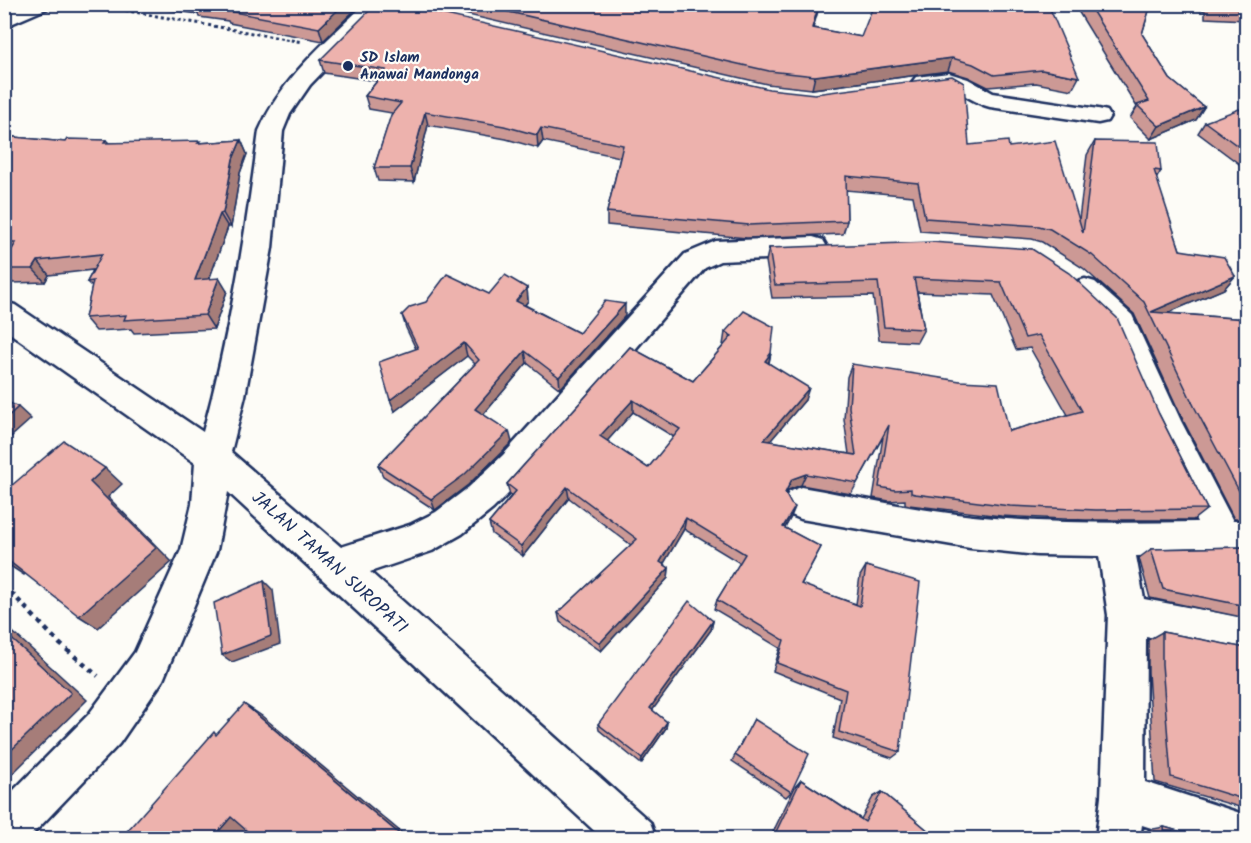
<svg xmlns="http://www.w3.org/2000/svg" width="1251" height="843" font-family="Kalam,sans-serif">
<rect width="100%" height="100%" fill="#fdfcf7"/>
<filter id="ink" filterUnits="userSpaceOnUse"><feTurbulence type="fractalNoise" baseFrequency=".0167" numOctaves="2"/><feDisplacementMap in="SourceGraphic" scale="12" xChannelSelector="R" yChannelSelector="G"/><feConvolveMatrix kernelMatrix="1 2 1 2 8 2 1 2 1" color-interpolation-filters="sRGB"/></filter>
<g filter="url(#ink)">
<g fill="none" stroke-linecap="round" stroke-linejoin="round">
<!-- minor casing -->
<g stroke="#1b2f5e" stroke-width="5">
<g id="minor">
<path d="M23 4H51L48 8 4 27V13Z"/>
<path d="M365 4H388L310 85 290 114 283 131 272 248 245 396 231 452 341 547 410 525 436 512 469 487 503 455 685 254 716 241 813 237 823 240 827 247 823 254 813 257 720 261 705 268 527 475 493 509 462 534 432 551 370 572 650 822 656 838H602L228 492 217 550 163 680 119 744 29 838H4V800L89 714 135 652 181 550 192 504 195 463 4 329V302L15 305 203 432C230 333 246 232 259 131 281 79 324 43 365 4Z"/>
<path d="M949 73 968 79 993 93 1098 109 1107 111 1110 116 1107 121 1098 123 990 107C974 103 964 93 950 88 939 84 927 90 916 87L912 82 916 77Z"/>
<path d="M1085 279 1095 282 1132 315 1181 421 1233 521H1246V554L1136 556 1144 599 1246 618V656L1146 637 1145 782 1246 815V838H1183L1142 825 1140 838H1096L1101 797 1108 615 1099 556 1037 555 970 548 801 519 789 514 783 503 789 492 801 487C858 497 915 510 973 516 1047 524 1122 523 1197 522L1149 425 1109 330 1075 298 1070 290 1075 282Z"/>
</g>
</g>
<!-- path-far1 -->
<path stroke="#1b2f5e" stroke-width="3" stroke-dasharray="3 3" stroke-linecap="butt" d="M90 4 302 42"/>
<!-- path -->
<path stroke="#1b2f5e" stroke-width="4.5" stroke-dasharray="5 5" stroke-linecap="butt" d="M4 585 60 644 98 676"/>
<!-- minor -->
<use href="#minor" fill="#fdfcf7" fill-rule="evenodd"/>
</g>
<!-- wall -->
<g fill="#cc9995" stroke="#1b2f5e" stroke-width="1.5" fill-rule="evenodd">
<path d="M129 4H361L323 41 229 23 228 21 199 17 198 14Z"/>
<path d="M421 4H820L813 28 1079 77 1072 90 1036 83 988 87 968 77 948 71 812 89 767 84Z"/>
<path d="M1075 4H1151L1142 34 1170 79 1204 107 1196 120 1151 139 1130 118 1137 107 1075 6Z"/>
<path d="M1167 4H1246V20L1205 18V11Z"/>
<path d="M320 60 969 145 1009 147 1079 219 1087 155 1095 141 1161 171 1156 179 1180 250 1235 276 1224 289 1167 313 1246 319V519H1234L1183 420 1134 314 1083 268 1042 242 1032 239 920 231 913 196 846 190 847 221 843 234 747 238 607 225V212L620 157 543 141 538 148 506 139 428 125 414 182 378 181 374 168 392 113 369 109 365 96 377 81 324 73Z"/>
<path d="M1246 114V169L1198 133 1205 122Z"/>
<path d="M4 136 65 142 106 140 109 143H200L241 140 247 154 240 173 231 227H228L209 279 227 291 214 329 134 333 131 329 96 331 85 318 92 287 87 282 93 270 49 275 45 282 13 283 4 274V262L8 256H4Z"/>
<path d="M769 248 1032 249 1159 414 1207 509 1193 520H1085L1001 516 909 505 905 504V500L889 501 873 498 883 437 851 494 801 485 788 490 786 495 791 517 785 528 821 547 801 585 856 604 860 576 866 566 900 752 892 758 833 738 840 698 773 671 780 648 714 609 717 600 740 563 684 529 663 564 669 568 668 578 601 651 560 622 558 613 631 545 569 498 523 556 492 534 489 523 511 496 510 495 507 484 630 347 693 381 724 345H723L725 332 771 353 769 363 805 400 770 441 849 454 844 419 847 377 852 364 1009 431 1068 415 1030 348 1016 350 993 295 917 292 924 329 917 342 879 340 873 296 772 298 766 261ZM633 412 674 437 648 468 607 441Z"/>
<path d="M527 288 528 301 525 305 579 333 625 316 560 389 527 363 483 415 512 442 468 485 435 510 383 476 378 465 475 364 467 356 395 411 416 349 406 328 402 315Z"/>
<path d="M1246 547V618L1150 598 1139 558 1151 549Z"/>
<path d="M713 621 711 630 652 710 667 722 666 728 641 764 599 730 598 724Z"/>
<path d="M1162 632 1246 648V809L1155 782 1148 672V640Z"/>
<path d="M754 719 791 792 786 797 732 761Z"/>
<path d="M801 780 861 819 873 797 882 792 937 838H770L795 787Z"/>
<path d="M1164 827 1202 838H1149L1148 830Z"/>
</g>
<!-- shaded-wall -->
<g fill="#a67d79" stroke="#1b2f5e" stroke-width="1.5">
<path d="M4 4H17L4 10Z"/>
<path d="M344 4H361L323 41 319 28Z"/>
<path d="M819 4H820L809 40 812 28Z"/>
<path d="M952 58 948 71 812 89 815 76Z"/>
<path d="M4 85 10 92 4 95Z"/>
<path d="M1204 107 1196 120 1151 139 1159 126Z"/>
<path d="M425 112 428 125 414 182 410 168Z"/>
<path d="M541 128 543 141 538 148 537 135Z"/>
<path d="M241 140 247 154 240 173 231 227 223 213 233 159Z"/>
<path d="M220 214 228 227 204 294 195 280Z"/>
<path d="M38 261 49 275 45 282 33 269Z"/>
<path d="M1235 276 1224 289 1153 319 1151 312Z"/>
<path d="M219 278 227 291 214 329 205 315Z"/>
<path d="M527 288 528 301 518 313 516 301Z"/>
<path d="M625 304V316L560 389 559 377Z"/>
<path d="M464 343 467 356 395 411 390 400Z"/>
<path d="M525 351 527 363 478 421 475 409Z"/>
<path d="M771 353 768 365 765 361Z"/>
<path d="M809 388 805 400 761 452 764 440Z"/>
<path d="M633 400V412L601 448 600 436Z"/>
<path d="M18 407 31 419 4 443V420Z"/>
<path d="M509 431 512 442 468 485 435 510 431 499Z"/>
<path d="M105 468 122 484 108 497 172 562 98 628 79 616 90 482Z"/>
<path d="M806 474 801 485 788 490 781 504 785 493 792 479Z"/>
<path d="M567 487 569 498 523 556 521 546Z"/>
<path d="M795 507 791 517 779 538 783 527Z"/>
<path d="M686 518 684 529 659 572 660 562Z"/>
<path d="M6 559 27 572 24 575 4 562V560Z"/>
<path d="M669 568 668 578 601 651 600 643Z"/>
<path d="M264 581 273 590 280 644 232 662 222 655Z"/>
<path d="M713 621 711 630 649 715 650 708Z"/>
<path d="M4 624 87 700 9 777 4 776Z"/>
<path d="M244 704 262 716 408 838H404Z"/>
<path d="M667 722 666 728 641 764 642 758Z"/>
<path d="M231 817 251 824 239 838H213Z"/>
</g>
<!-- building -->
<g fill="#edb2ad" stroke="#1b2f5e" stroke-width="1.5" fill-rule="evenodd">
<path d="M344 4 319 28 223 10 225 8 193 5Z"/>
<path d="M376 4H398L769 89 815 94 952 76 964 83 969 145 1008 141 1009 147 1055 141 1083 233 1095 141 1158 142 1161 171 1154 170 1180 250 1224 257 1235 276 1151 312 1246 319V504L1195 408 1144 302 1092 255 1050 229 1039 226 925 218 918 183 846 176 847 221 749 225 607 212 623 145 541 128 537 135 504 126 425 112 410 168H374L391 115 401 103 365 96 386 70 320 60Z"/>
<path d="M474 4H819L812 28 861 37 874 4H1048L1079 77 1042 70 994 75 973 64 952 58 815 76 769 71Z"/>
<path d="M1088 4H1151L1142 34 1170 79 1204 107 1159 126 1137 105 1149 101Z"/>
<path d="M1213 4H1246V7L1213 5Z"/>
<path d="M1239 109 1246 114V152L1205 122Z"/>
<path d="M4 136 65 142 67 139 106 140 104 143 200 141 198 143 241 140 233 159 223 213 220 214 195 280 219 278 205 315 124 320 126 315 85 318 93 281 87 282 102 254 38 261 33 269H4V262L16 243H4Z"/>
<path d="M931 242 1032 249 1069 273 1117 318 1159 414 1207 509 1096 510 1010 506 915 494 911 493V489L895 490 879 487 889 425 857 483 806 474 792 479 785 493 791 504 795 507 783 527 821 547 801 584 860 606 866 566 920 582 900 752 839 732 846 690 777 663 784 640 717 600 745 554 686 518 660 562 669 568 600 643 558 613 637 539 567 487 521 546 489 523 516 491 507 484 630 347 693 381 732 336 725 332 744 311 774 327 771 353 765 361 809 388 764 440 856 455 849 407 852 364 960 381 998 383 1009 431 1082 411 1039 335 1025 338 1001 282 914 278 924 329 884 327 878 282 775 285 769 248ZM633 400 680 429 648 468 600 436Z"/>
<path d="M447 274 489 294 505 275 527 288 516 301 579 333 605 301 625 304 559 377 525 351 475 409 509 431 464 475 431 499 378 465 479 360 464 343 390 400 379 362 418 348 402 315 410 307 426 302Z"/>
<path d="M4 400 18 407 4 420Z"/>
<path d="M64 441 105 468 90 482 156 548 79 616 6 559 4 560V492Z"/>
<path d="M1246 547V606L1163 589 1151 549Z"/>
<path d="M264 581 271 636 222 655 214 603Z"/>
<path d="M689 601 713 621 650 708 667 722 642 758 598 724Z"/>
<path d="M4 632 71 693 4 757Z"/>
<path d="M1162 632 1246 648V800L1171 777 1162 664Z"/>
<path d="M244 704 404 838H255L231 817 213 838H121L214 732 216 735Z"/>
<path d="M754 719 809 754 791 792 735 755Z"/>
<path d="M801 780 865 822 882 792 937 838H773Z"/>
<path d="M1164 827 1202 838H1165Z"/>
</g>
</g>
<!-- markers -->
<circle fill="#1b2f5e" stroke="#fdfcf7" stroke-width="2" cx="348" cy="66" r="6"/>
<g text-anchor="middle" stroke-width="4.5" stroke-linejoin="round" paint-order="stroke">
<!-- far-poi labels -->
<g font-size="15" font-weight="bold" fill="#1b2f5e" stroke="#fdfcf7" text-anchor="start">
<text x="360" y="62">SD Islam<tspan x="360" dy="17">Anawai Mandonga</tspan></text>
</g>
<!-- street labels -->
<g font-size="18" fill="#1b2f5e" stroke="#fdfcf7">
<text transform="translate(330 562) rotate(42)" y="6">JALAN TAMAN SUROPATI</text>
</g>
</g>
<!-- margin -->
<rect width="1251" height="843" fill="none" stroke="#fdfcf7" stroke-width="24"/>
<rect x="12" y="12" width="1227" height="819" fill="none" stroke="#1b2f5e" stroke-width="2" filter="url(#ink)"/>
</svg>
